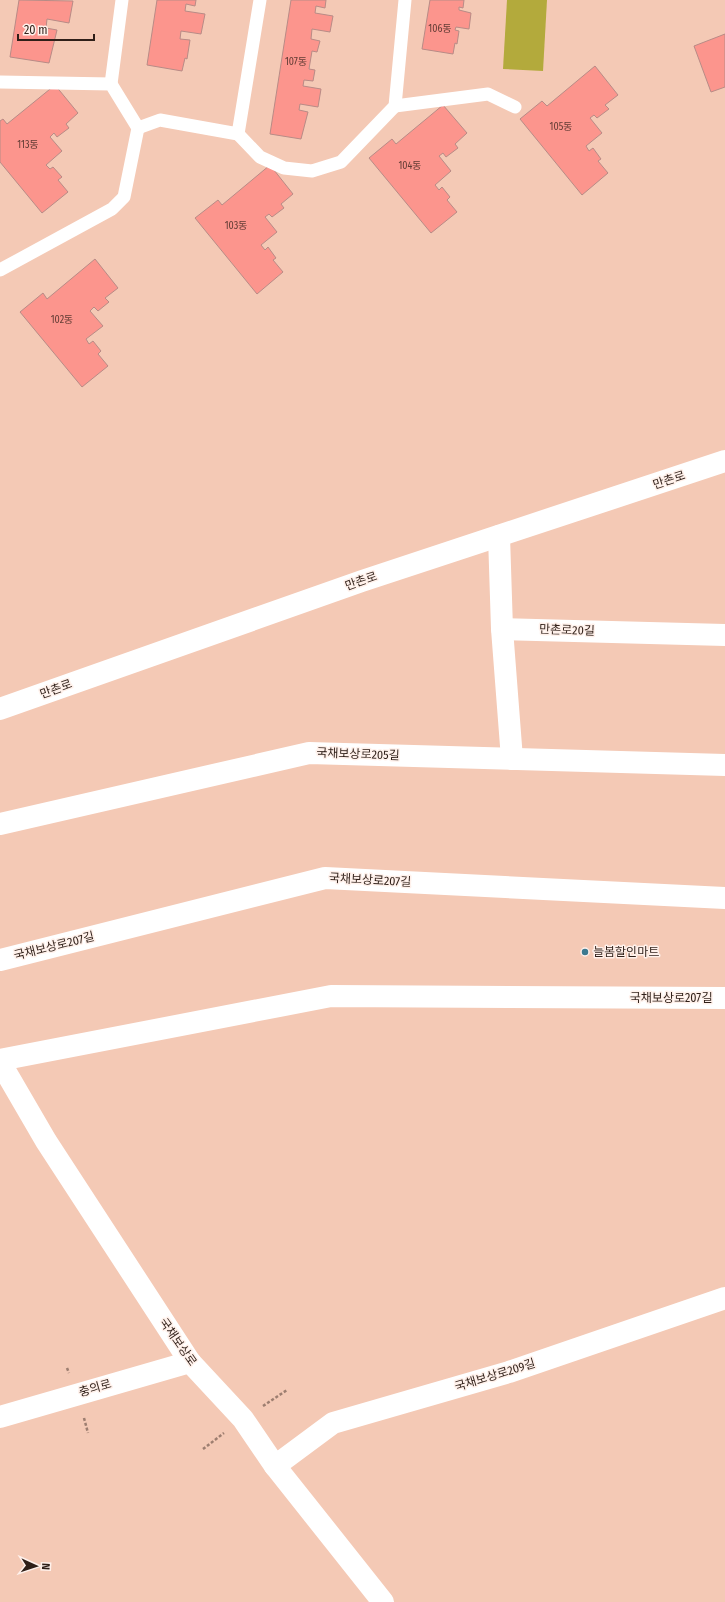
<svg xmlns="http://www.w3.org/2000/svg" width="725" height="1602" font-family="'Fira Sans Condensed','Noto Sans KR',sans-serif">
<rect width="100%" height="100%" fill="#f4c9b5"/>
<!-- green -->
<path fill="#b3aa3c" d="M507 0H547L543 71 503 69Z"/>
<!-- building -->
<g fill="#fc958d" stroke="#b88b86">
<path d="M19 0 73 1 69 23 47 19 46 28 57 30 49 63 10 57Z"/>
<path d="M157 0H196L195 6 186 4 185 11 205 14 201 34 181 31 180 39 190 40 187 59 185 58 182 71 147 65Z"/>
<path d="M291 0H326L325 8 316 6 315 13 333 16 330 32 312 29 311 39 320 41 317 52 312 51 309 69 315 70 313 81 304 80 303 86 321 89 318 107 300 104 299 110 308 112 301 139 270 134Z"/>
<path d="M430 0H464L463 8 459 7V10L471 13 469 29 456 27 455 30 459 31 457 44 455 43 453 54 422 49Z"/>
<path d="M725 34V87L711 92 694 46Z"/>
<path d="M595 66 618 95 605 105 609 109 597 118 594 115 590 118 602 133 586 146 589 151 593 148 601 159 598 161 608 173 582 195 520 119 542 101 547 106Z"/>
<path d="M55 85 78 113 66 124 69 128 57 137 54 133 50 137 62 151 46 165 50 169 53 167 62 177 58 180 68 192 42 213 0 162V121L3 119 7 124Z"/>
<path d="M443 105 467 133 455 144 458 148 446 157 443 153 439 156 451 171 435 185 439 190 442 187 450 197 447 200 457 212 431 233 369 158 392 139 396 144Z"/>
<path d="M270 165 293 194 281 204 284 208 272 217 269 214 265 217 277 232 261 245 265 250 268 247 276 258 273 260 283 272 257 294 195 218 218 200 222 205Z"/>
<path d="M95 259 118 288 105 298 109 302 98 311 94 307 90 311 103 326 86 339 89 344 93 341 101 351 98 354 108 366 82 387 20 312 43 293 47 299Z"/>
</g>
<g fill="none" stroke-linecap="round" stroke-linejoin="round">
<!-- path -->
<g stroke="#9d7e70" stroke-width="2.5" stroke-dasharray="3 2" stroke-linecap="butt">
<path d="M67 1368 69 1373"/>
<path d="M263 1406 287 1390"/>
<path d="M84 1418 88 1433"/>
<path d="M203 1449 224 1433"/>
</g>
<!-- lane -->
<g stroke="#fff" stroke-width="13">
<path d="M0 82 111 84 138 128 124 197 112 209 0 270"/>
<path d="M111 84 122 0"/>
<path d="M395 106 488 94 515 107"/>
<path d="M138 128 160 120 238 134 260 0"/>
<path d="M238 134 260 157 284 168 312 171 341 162 395 106 405 0"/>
</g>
<!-- street -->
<g stroke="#fff" stroke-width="22">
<path d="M499 536 502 629 512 759"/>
<path d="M502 629 725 635"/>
<path d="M0 824 309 753 725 765"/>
<path d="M0 960 325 878 725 898"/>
<path d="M0 1060 331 996 725 998"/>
<path d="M275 1466 333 1423 509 1372 725 1298"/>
</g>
<!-- secondary -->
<g stroke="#fff" stroke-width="22">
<path d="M0 709 362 581 725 461"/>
<path d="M0 1062 46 1141 190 1362 243 1419 275 1466 383 1602"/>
<path d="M0 1417 190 1362"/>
</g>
</g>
<!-- markers -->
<circle fill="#3c7990" stroke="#fff1eb" stroke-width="1.5" cx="585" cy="952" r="4"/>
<g text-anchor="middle" stroke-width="3" stroke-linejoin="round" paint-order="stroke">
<!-- number labels -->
<g font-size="10" fill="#623c35">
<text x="440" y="32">106동</text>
<text x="296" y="65">107동</text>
<text x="561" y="130">105동</text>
<text x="28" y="148">113동</text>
<text x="410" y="169">104동</text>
<text x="236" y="229">103동</text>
<text x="62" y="323">102동</text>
</g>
<!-- street labels -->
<g font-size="12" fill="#2f1f18" stroke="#fff1eb">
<text transform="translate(669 480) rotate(-18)" y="4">만촌로</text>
<text transform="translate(361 581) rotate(-19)" y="4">만촌로</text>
<text transform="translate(567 630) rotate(2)" y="4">만촌로20길</text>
<text transform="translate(56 689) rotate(-20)" y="4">만촌로</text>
<text transform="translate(358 754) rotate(2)" y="4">국채보상로205길</text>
<text transform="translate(370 880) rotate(3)" y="4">국채보상로207길</text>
<text transform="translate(54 946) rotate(-14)" y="4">국채보상로207길</text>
<text x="671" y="1002">국채보상로207길</text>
<text transform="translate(178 1342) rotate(55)" y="4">국채보상로</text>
<text transform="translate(495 1375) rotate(-17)" y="4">국채보상로209길</text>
<text transform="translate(95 1388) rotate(-16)" y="4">충의로</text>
</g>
<!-- poi labels -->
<g font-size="12" fill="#2f1f18" stroke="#fff1eb" text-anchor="start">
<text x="593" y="956">늘봄할인마트</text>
</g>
</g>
<!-- north arrow -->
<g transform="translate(36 1566) rotate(93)" stroke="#fff1eb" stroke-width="3" paint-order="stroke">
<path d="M0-3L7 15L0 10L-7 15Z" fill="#2f1f18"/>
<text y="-6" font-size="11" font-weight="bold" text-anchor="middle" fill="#2f1f18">N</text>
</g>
<!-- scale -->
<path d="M18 34v6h76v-6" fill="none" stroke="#2f1f18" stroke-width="2"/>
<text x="24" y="34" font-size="12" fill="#2f1f18" stroke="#fff1eb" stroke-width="3" paint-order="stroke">20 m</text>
</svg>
